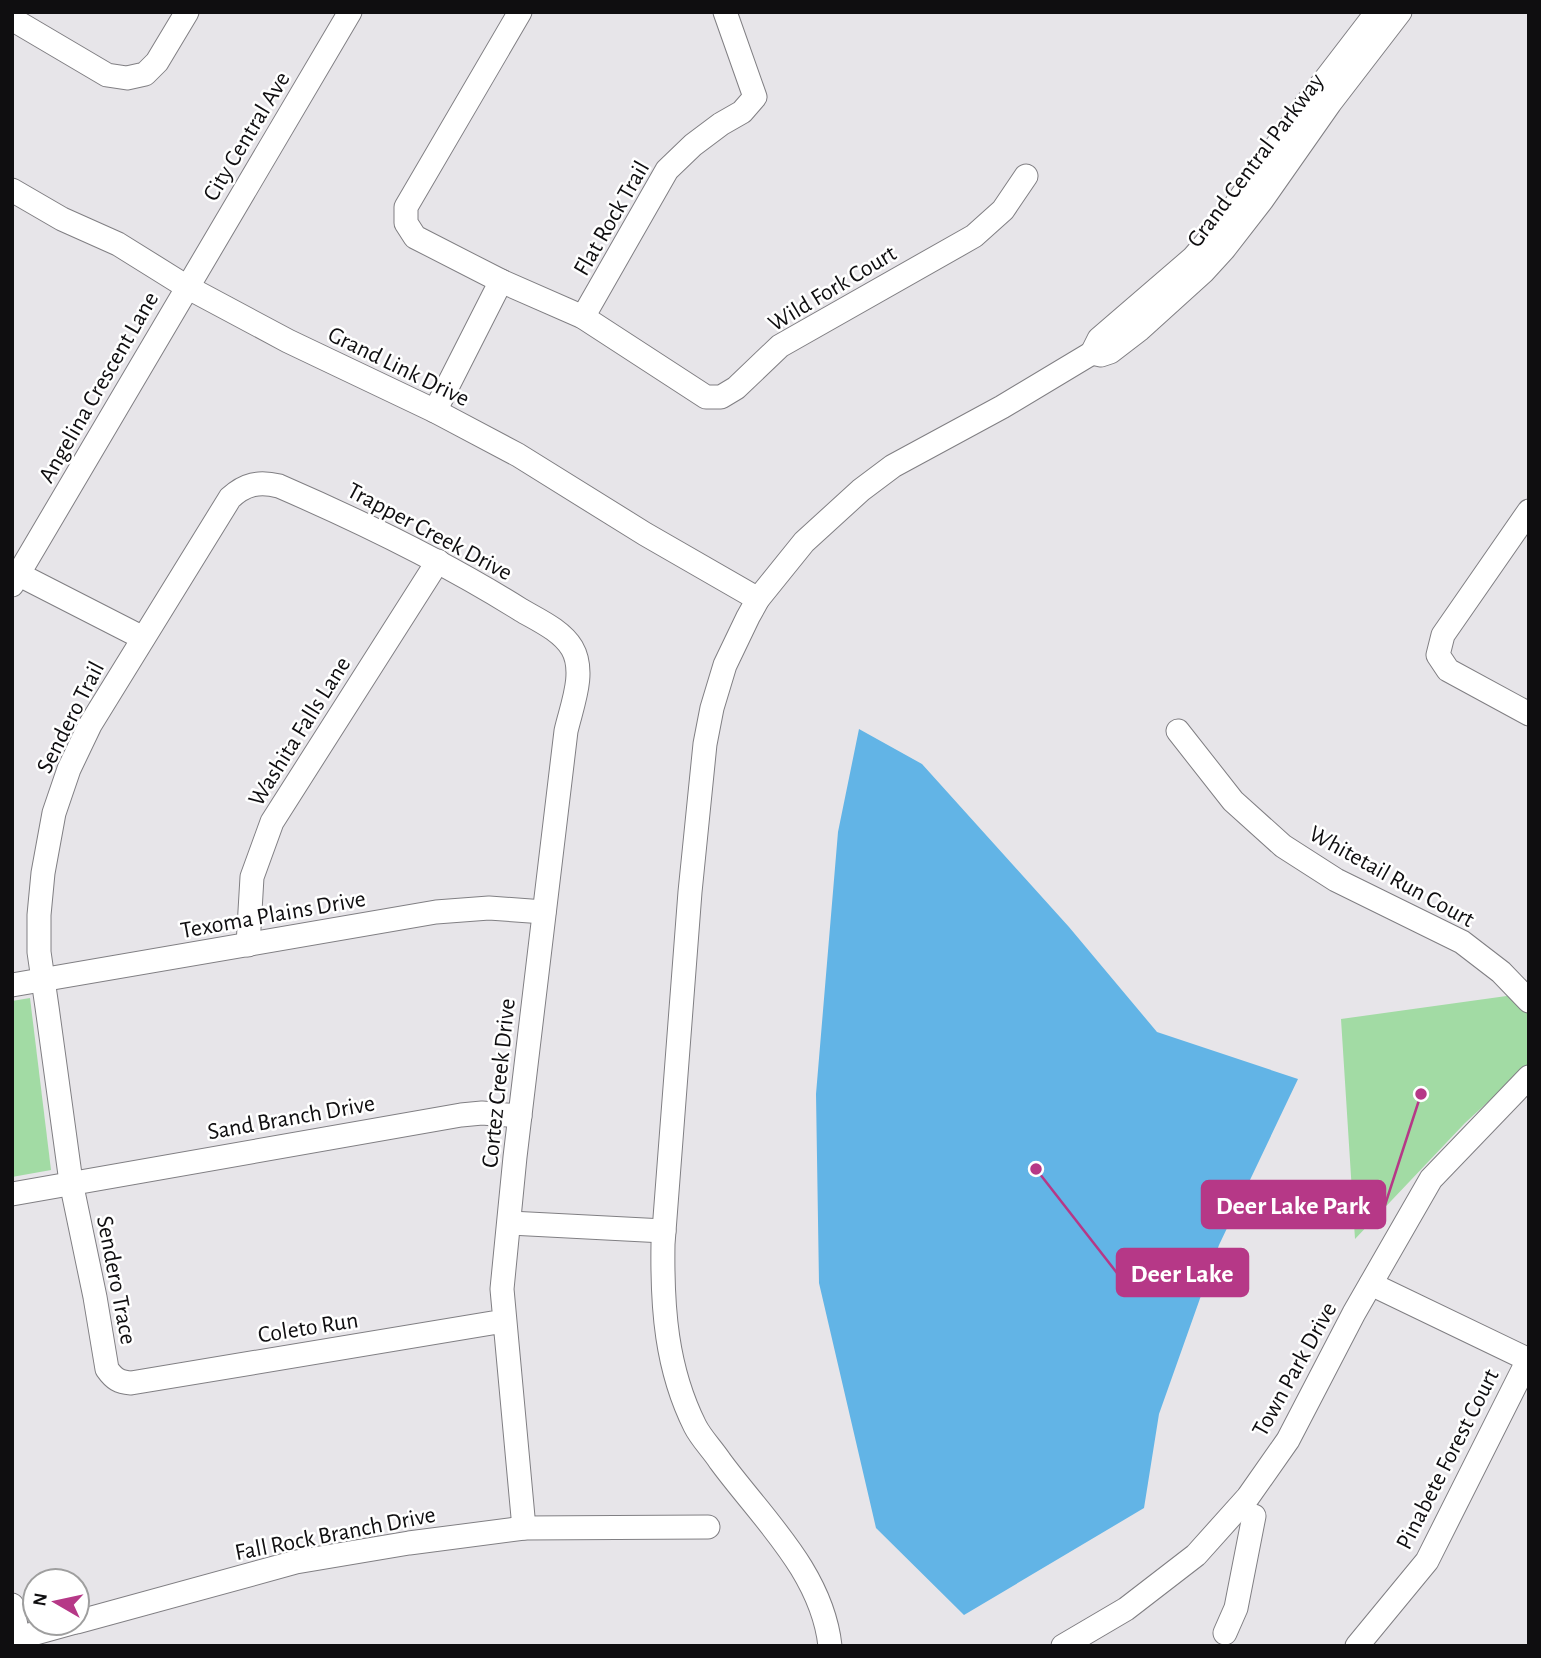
<svg xmlns="http://www.w3.org/2000/svg" width="1541" height="1658" font-family="'Alegreya Sans',sans-serif">
<rect width="100%" height="100%" fill="#e7e5e9"/>
<!-- green -->
<g fill="#a2dba4">
<path d="M1521 994 1529 1018V1064L1465 1123 1355 1239 1341 1019Z"/>
<path d="M30 998 51 1170 12 1177V1001Z"/>
</g>
<!-- water -->
<path fill="#62b4e6" d="M859 729 922 764 1069 927 1157 1032 1298 1079 1219 1245 1159 1414 1144 1508 964 1615 876 1528 819 1283 816 1094 838 832Z"/>
<g fill="none" stroke-linecap="round" stroke-linejoin="round">
<!-- minor casing -->
<g stroke="#807f83" stroke-width="25">
<g id="minor">
<path d="M520 12 406 207V223L415 237 501 281 583 317 706 397H721L736 388 780 346 974 236 1003 210 1026 176"/>
<path d="M12 19 107 75 127 78 145 74 157 62 187 12"/>
<path d="M12 190 62 219 118 244 187 287 288 341 435 411 518 455 645 534 758 599"/>
<path d="M583 317 667 170 693 145 721 124 742 112 755 97 725 12"/>
<path d="M1092 353 1101 355 1110 352 1140 329 1203 272 1224 249 1262 200 1330 103 1400 12"/>
<path d="M1092 353 1099 339 1193 258 1221 226 1301 111 1377 12"/>
<path d="M435 411 501 281"/>
<path d="M1529 511 1443 635 1438 655 1448 670 1529 714"/>
<path d="M12 571 143 638"/>
<path d="M12 585 350 12"/>
<path d="M1178 731 1233 801 1283 846 1336 880 1462 942 1501 972 1529 1001"/>
<path d="M248 945 252 877 272 822 438 561"/>
<path d="M12 985 436 912 489 908 544 912"/>
<path d="M12 1194 461 1115 482 1113 520 1116"/>
<path d="M510 1223 664 1231"/>
<path d="M1371 1284 1529 1360"/>
<path d="M504 1321 131 1383C119 1382 114 1379 107 1369L95 1297 71 1182 47 1007 39 952V915L43 873 54 813 69 769 90 725 230 498C245 484 259 481 279 486 362 522 443 561 521 610 538 620 561 630 572 648 586 672 572 705 566 731L515 1157 502 1289 524 1528"/>
<path d="M12 1605 20 1646"/>
<path d="M77 1622 296 1562 409 1543 524 1528 708 1527"/>
<path d="M1225 1633 1236 1608 1254 1516"/>
<path d="M18 1638 72 1623"/>
<path d="M830 1646C822 1572 761 1517 720 1461 712 1449 701 1438 695 1426 666 1368 662 1307 663 1244L690 892 705 744 712 708 725 665 748 617 758 599 804 542 861 490 893 466 1002 407 1092 353"/>
<path d="M1063 1646 1126 1609 1196 1555 1248 1497 1288 1440 1354 1313 1431 1179 1529 1077"/>
<path d="M1357 1646 1427 1561 1528 1360"/>
</g>
</g>
<!-- minor -->
<use href="#minor" stroke="#fff" stroke-width="23"/>
</g>
<g text-anchor="middle" stroke-width="5" stroke-linejoin="round" paint-order="stroke">
<!-- street labels -->
<g font-size="24" fill="#0f0e10" stroke="#fff">
<text transform="translate(246 136) rotate(-59)" y="8">City Central Ave</text>
<text transform="translate(1255 160) rotate(-53)" y="8">Grand Central Parkway</text>
<text transform="translate(611 218) rotate(-60)" y="8">Flat Rock Trail</text>
<text transform="translate(832 288) rotate(-31)" y="8">Wild Fork Court</text>
<text transform="translate(399 366) rotate(26)" y="8">Grand Link Drive</text>
<text transform="translate(98 387) rotate(-60)" y="8">Angelina Crescent Lane</text>
<text transform="translate(430 531) rotate(28)" y="8">Trapper Creek Drive</text>
<text transform="translate(70 717) rotate(-63)" y="8">Sendero Trail</text>
<text transform="translate(299 731) rotate(-58)" y="8">Washita Falls Lane</text>
<text transform="translate(1392 876) rotate(29)" y="8">Whitetail Run Court</text>
<text transform="translate(273 914) rotate(-10)" y="8">Texoma Plains Drive</text>
<text transform="translate(498 1083) rotate(-84)" y="8">Cortez Creek Drive</text>
<text transform="translate(291 1117) rotate(-10)" y="8">Sand Branch Drive</text>
<text transform="translate(117 1280) rotate(79)" y="8">Sendero Trace</text>
<text transform="translate(308 1327) rotate(-9)" y="8">Coleto Run</text>
<text transform="translate(1294 1369) rotate(-61)" y="8">Town Park Drive</text>
<text transform="translate(1447 1459) rotate(-63)" y="8">Pinabete Forest Court</text>
<text transform="translate(335 1533) rotate(-11)" y="8">Fall Rock Branch Drive</text>
</g>
</g>
<!-- callouts -->
<path fill="none" stroke="#b63887" stroke-width="2.5" d="M1421 1094L1385 1205M1036 1169L1117 1273"/>
<g fill="#b63887" stroke="#fff" stroke-width="2.5">
<circle cx="1421" cy="1094" r="7"/>
<circle cx="1036" cy="1169" r="7"/>
</g>
<g fill="#b63887" stroke="#b63887" stroke-width="2.5">
<rect x="1202" y="1181" width="183" height="47" rx="7"/>
<rect x="1117" y="1249" width="131" height="47" rx="7"/>
</g>
<g font-size="26" text-anchor="middle" font-weight="bold" fill="#fff">
<text x="1293" y="1214">Deer Lake Park</text>
<text x="1182" y="1282">Deer Lake</text>
</g>
<!-- border -->
<rect width="1541" height="1658" fill="none" stroke="#0f0e10" stroke-width="28"/>
<!-- north arrow -->
<g transform="translate(56 1602) rotate(279)"><circle r="33" fill="#ffffff" stroke="#9f9f9f" stroke-width="2"/>
<path d="M0-5L12 26L0 18L-12 26Z" fill="#b63887"/>
<text y="-10" font-size="19" font-weight="bold" text-anchor="middle" fill="#0f0e10">N</text>
</g>
</svg>
